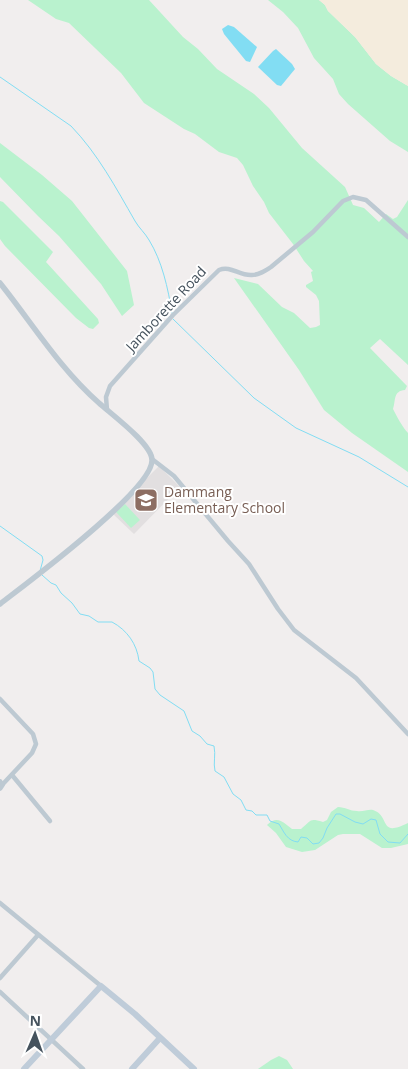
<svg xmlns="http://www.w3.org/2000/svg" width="408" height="1069" font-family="'Open Sans',sans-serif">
<rect width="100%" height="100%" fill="#f1eeee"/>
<!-- education -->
<path fill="#e2dfe0" d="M159 466 180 487 134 534 112 513Z"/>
<!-- green -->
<g fill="#b9f2ce">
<path d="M28 0H149L183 37 198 49 217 69 254 94 269 108 302 148 345 187 353 205 364 208 379 222 386 214 393 219 397 217 408 200V365L380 339 370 348 407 386 405 390C393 391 396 400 393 409 396 415 403 428 408 433V472L352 433 324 410 299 370 234 278 258 284 282 307 294 313 310 328 316 327 320 325 319 301 316 295 306 287V285L313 281 311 272 313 271 304 261 293 244 269 213 264 202 253 186 243 165 237 158 219 152 195 134 184 129 144 103 121 73 69 23 56 19Z"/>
<path d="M268 0H319L325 5 328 11 355 37 376 64 391 76 408 86V152L390 141 348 104 339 94 333 79 314 58 298 28 283 12Z"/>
<path d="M0 143 42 175 72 201 127 271 134 305 122 316 101 284 59 236 38 216 0 177Z"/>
<path d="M0 201 3 202 53 252 46 262 98 319 99 323 93 329 89 328 76 318 5 246 0 239Z"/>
<path d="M125 504 140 520 131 528 116 512Z"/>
<path d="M338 807C345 807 350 811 357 811 363 812 368 809 373 810 391 816 378 838 408 823V844L391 848H382L360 834H343L338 835 315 850 302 852 286 847 276 833 267 825C277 815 283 822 292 829H301C312 820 309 818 323 822L327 820 331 812Z"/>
<path d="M279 1056 287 1060 293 1069H258L271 1060Z"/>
</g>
<!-- sand -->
<path fill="#f4ecdd" d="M319 0H408V86L391 76 376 64 355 37 328 11 325 5Z"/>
<!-- water -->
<g fill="#82ddf3">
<path d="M228 25 234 27 257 47 250 62 246 61 224 34 222 29Z"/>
<path d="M276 49 292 64 295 69 281 86 277 85 258 67 273 51Z"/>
</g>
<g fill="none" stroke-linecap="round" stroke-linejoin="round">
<!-- stream -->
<g stroke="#82ddf3" stroke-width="1">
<path d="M0 77 71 126C98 154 116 188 135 221 139 228 145 233 149 240 162 261 168 288 172 313"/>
<path d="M173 319 254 398 296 428 359 457 408 487"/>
<path d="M0 526 42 556 43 560 40 571"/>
<path d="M42 575 51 583 56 585 61 593 72 603 80 614 89 616 98 622H112C127 630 137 644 139 661L150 668 153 672 155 689 160 695 184 711 192 731 200 736 207 744 214 746C216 755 213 763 215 771L224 777 233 794 241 800 246 810 252 811 256 815H267L270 821 279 824C284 832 287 841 298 842L301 837 307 838 313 844 319 843 323 838 327 828 336 814H340L355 822 363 824 371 819 376 820 380 834 388 842 400 843 408 834"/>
</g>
<!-- minor -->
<g stroke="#bdc9d2" stroke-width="4.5">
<path d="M107 410 106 397 110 386 173 315 219 270C231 265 239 276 252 275 259 275 265 271 271 267L313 232 343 201 353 197 366 200 408 237"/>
<path d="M152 459 174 476 228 541 249 564 278 609 294 630 356 678 408 734"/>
<path d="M0 699 33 734 36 744 32 753 2 785"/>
<path d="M12 775 50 821"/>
<path d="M0 903 101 986"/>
<path d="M0 978 38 935"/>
<path d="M0 992 83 1069"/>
</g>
<!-- tertiary -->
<g stroke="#bdc9d2" stroke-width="5.5">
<path d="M0 283C32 323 60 369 99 403 111 414 152 444 152 460 153 490 27 583 0 604"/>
<path d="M0 782 2 785 0 788"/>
</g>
<!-- secondary -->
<g stroke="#bfccd9" stroke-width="6">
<path d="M24 1069 101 986 135 1014 194 1069"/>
<path d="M132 1069 160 1038"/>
</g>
</g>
<!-- icons -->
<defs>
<g id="school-square" transform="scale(1.25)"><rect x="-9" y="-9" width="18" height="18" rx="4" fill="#8d6e63" stroke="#fff"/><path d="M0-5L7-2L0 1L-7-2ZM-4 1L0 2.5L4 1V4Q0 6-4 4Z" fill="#fff"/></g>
</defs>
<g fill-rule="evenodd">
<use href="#school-square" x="146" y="500"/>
</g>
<g text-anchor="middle" stroke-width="4" stroke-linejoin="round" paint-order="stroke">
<!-- street labels -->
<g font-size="14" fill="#45525d" stroke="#fff">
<text transform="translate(166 309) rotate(-47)" y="5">Jamborette Road</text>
</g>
<!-- education labels -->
<g font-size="14" fill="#785e54" stroke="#fff" text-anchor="start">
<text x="164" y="497">Dammang<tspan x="164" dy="16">Elementary School</tspan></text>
</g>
</g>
<!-- north arrow -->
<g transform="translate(35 1034) rotate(2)" stroke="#ffffff" stroke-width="4" paint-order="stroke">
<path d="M0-4L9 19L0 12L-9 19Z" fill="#45525d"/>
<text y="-8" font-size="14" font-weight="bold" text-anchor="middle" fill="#45525d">N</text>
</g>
</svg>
